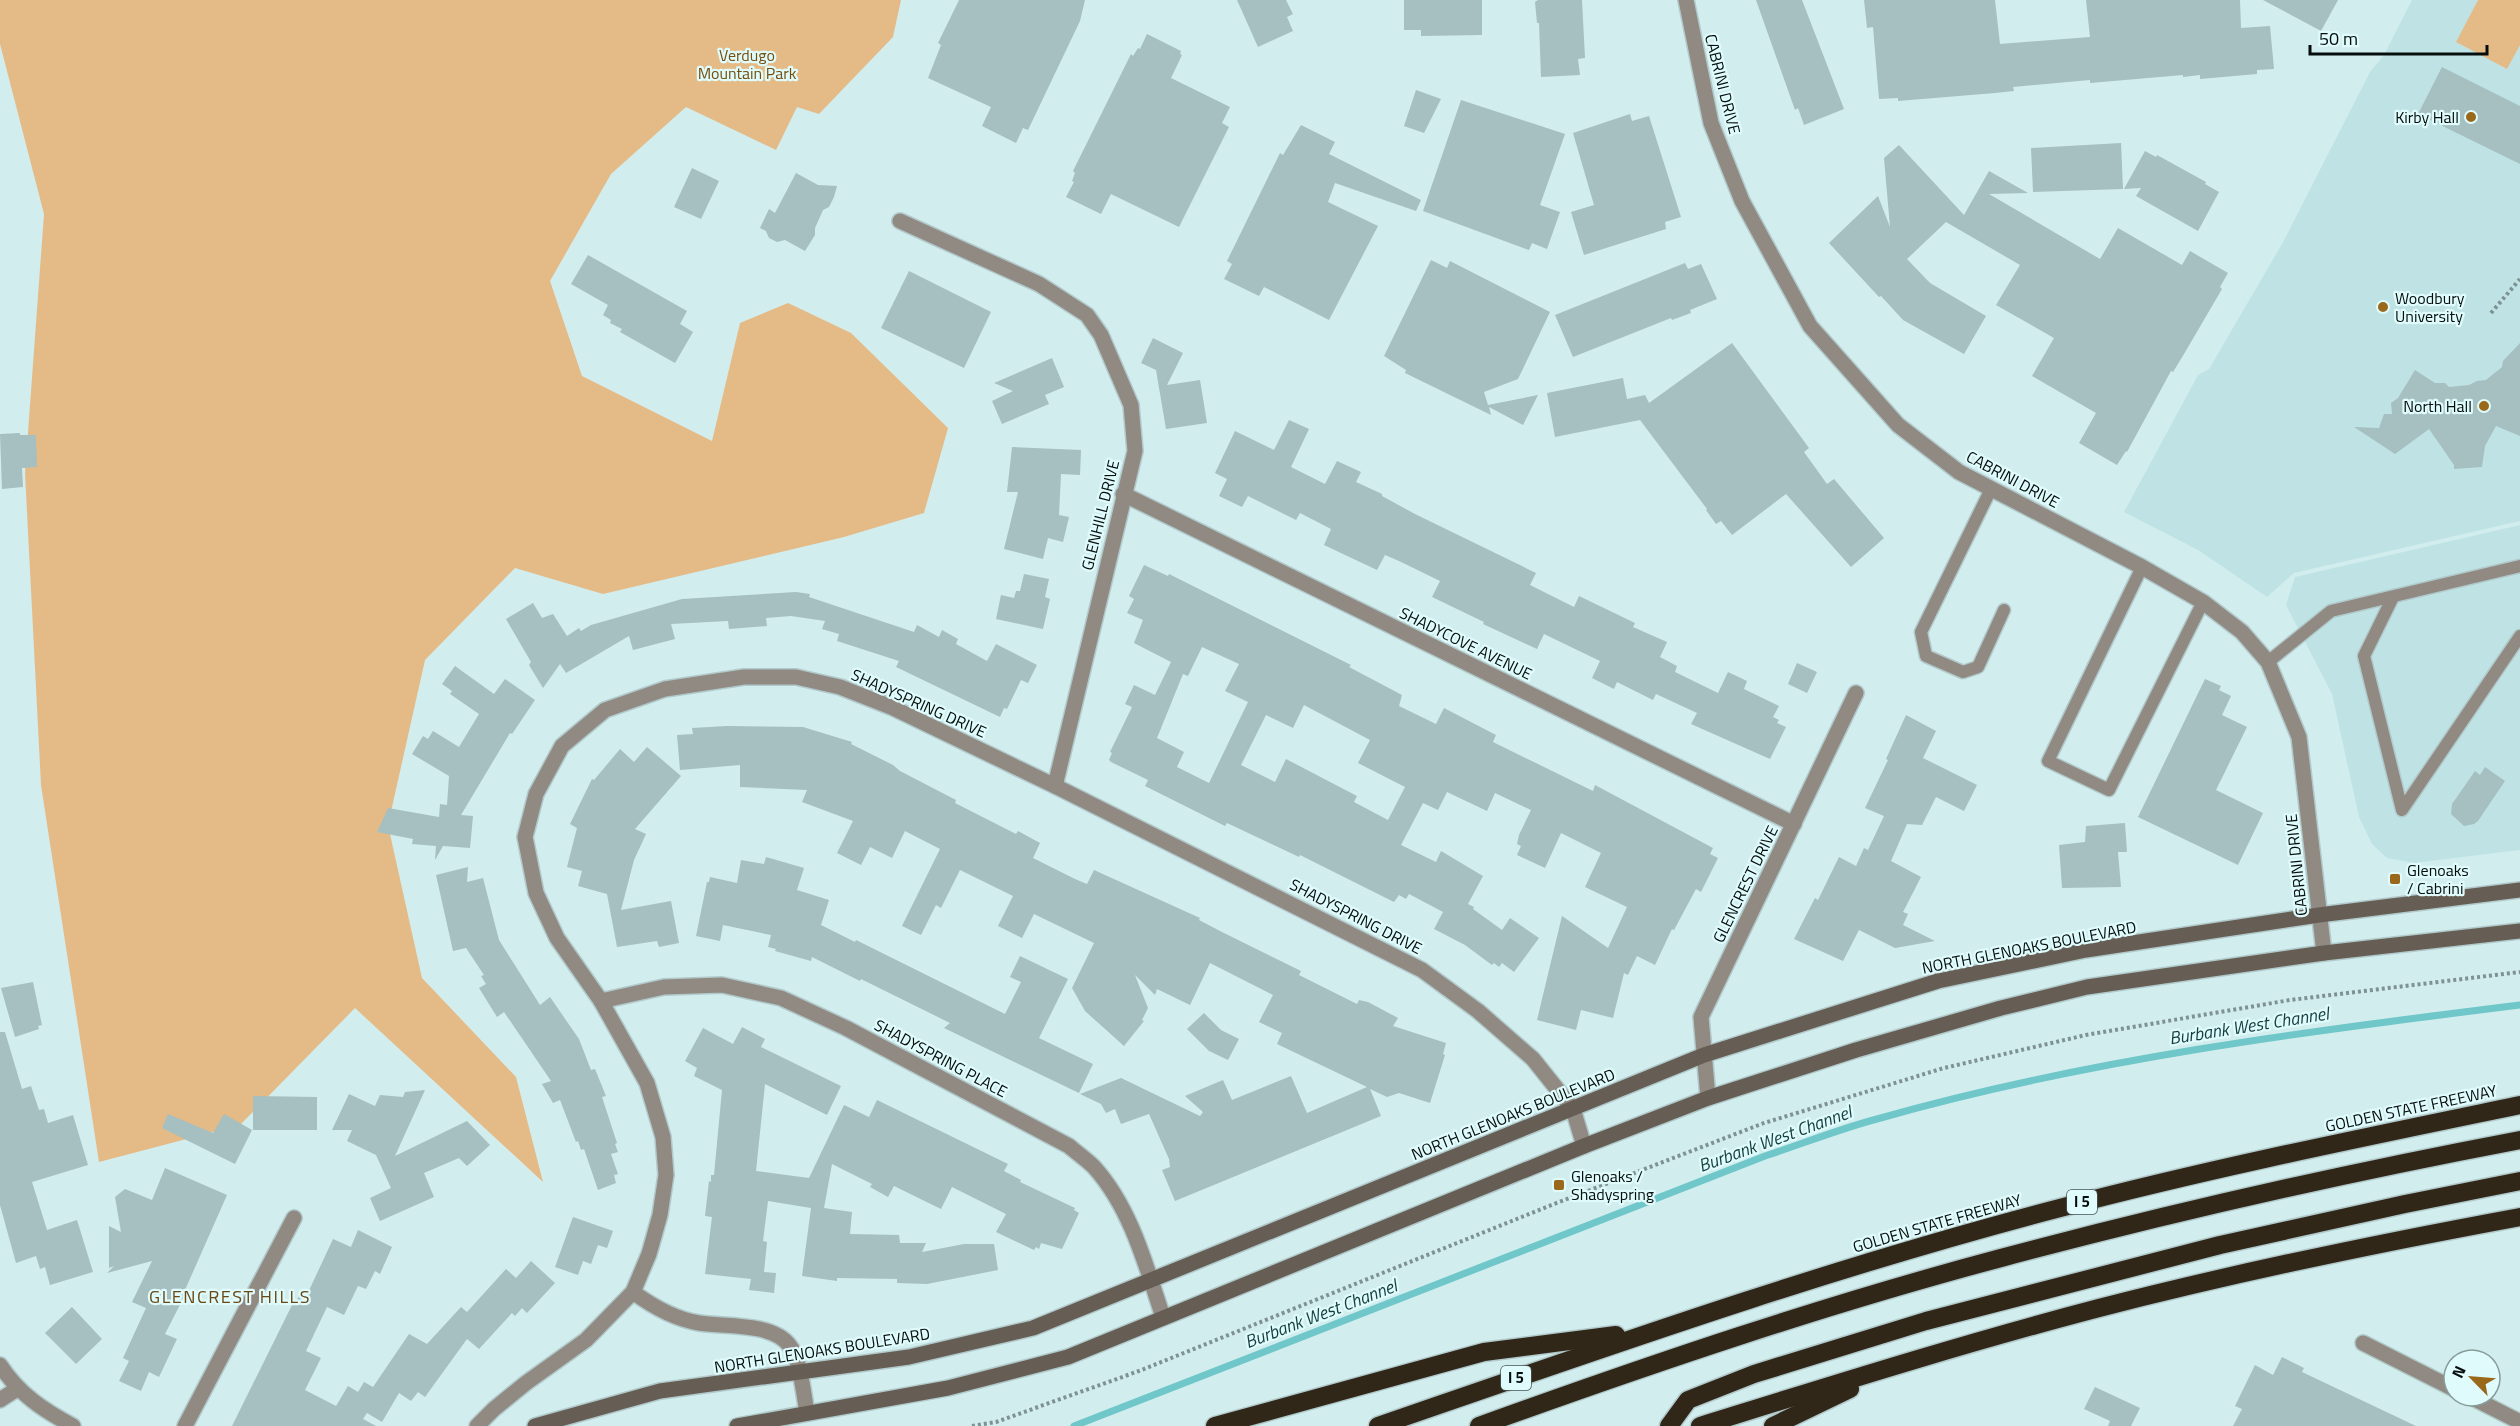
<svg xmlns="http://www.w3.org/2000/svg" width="2520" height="1426" font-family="'Titillium Web',sans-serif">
<rect width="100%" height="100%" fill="#d2edee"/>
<!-- built -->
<g fill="#bfe3e4">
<path d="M2412 0H2520V521L2294 573 2267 597 2198 550 2124 512 2198 375 2209 369 2282 244 2370 72 2384 55Z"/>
<path d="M2520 525V850L2414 863 2387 858 2372 844 2359 817 2332 694 2286 605 2295 577Z"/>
</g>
<!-- green -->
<g fill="#e4bb87">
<path d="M0 0H901L893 37 819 114 797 107 776 150 686 107 611 174 550 281 582 376 712 441 740 323 788 303 851 333 948 428 924 513 844 537 603 594 515 568 425 660 388 825 422 978 516 1077 543 1182 355 1008 240 1125 99 1162 41 785 25 473 44 214 0 44Z"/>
<path d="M2478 0H2520V45L2507 69 2456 42Z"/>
</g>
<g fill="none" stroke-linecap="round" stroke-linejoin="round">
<!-- stream -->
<path stroke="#6fc7ca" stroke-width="7" d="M1074 1426 1765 1156C1802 1144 1839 1129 1877 1119 2087 1059 2304 1032 2520 1005"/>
</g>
<!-- building -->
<g fill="#a6bfc0" fill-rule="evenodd">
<path d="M959 0H1085L1080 21 1028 130 1023 128 1016 143 982 126 991 107 928 78 941 45 938 43Z"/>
<path d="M1237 0H1286L1293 14 1287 17 1293 31 1258 47Z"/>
<path d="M1404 0H1482V35L1421 36V30H1404Z"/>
<path d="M1538 0H1582L1585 58 1578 59 1580 75 1541 77 1539 23H1537L1535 2Z"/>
<path d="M1756 0H1802L1844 109 1804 125 1798 108 1795 110Z"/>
<path d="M1864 0H1995L2000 44 2090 37 2086 0H2240L2241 28 2270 26 2274 69 2257 70V74L2200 79V75L2183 77V75L2090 83V80L2013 87 2014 91 1995 93 1898 101V98L1879 99 1873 27 1867 28Z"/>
<path d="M2263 0H2338L2321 31Z"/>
<path d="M1147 34 1181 51 1180 54 1182 55 1171 78 1230 107 1222 123 1229 127 1179 227 1111 194 1101 214 1066 197 1074 182 1072 181 1075 173 1073 171 1131 54 1133 56 1138 48 1140 49Z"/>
<path d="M2442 67 2520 106V164L2418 114Z"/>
<path d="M1416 90 1441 99 1424 133 1404 126Z"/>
<path d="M1461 100 1565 134 1540 205 1560 212 1547 249 1532 243 1529 250 1423 211Z"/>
<path d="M1630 114 1632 121 1649 116 1681 217 1665 222 1666 229 1584 255 1571 212 1594 205 1573 133Z"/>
<path d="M1301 125 1335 142 1329 154 1421 200 1416 211 1335 183 1328 202 1378 226 1329 320 1264 287 1259 296 1224 279 1232 264 1227 261 1280 153 1283 155Z"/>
<path d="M2121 143 2123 189 2033 192 2031 148Z"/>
<path d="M1899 145 1964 215 1989 171 2028 193 1989 194 2100 259 2118 228 2182 265 2190 251 2228 273 2220 287 2222 289 2184 354 2173 372 2171 371 2127 452 2126 451 2117 465 2079 443 2096 413 2032 376 2054 338 1996 305 2020 265 1946 222 1907 259 1930 283 1986 316 1964 354 1903 320 1881 296 1879 297 1829 243 1878 196 1890 227 1884 158Z"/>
<path d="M2145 151 2156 157 2157 155 2206 182 2205 184 2219 192 2198 231 2136 196 2141 188 2124 189Z"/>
<path d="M692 168 719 181 701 219 674 207Z"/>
<path d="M796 173 818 185 837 186 834 197 829 207 823 210 815 228V235L805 251 785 240 777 242 769 238 766 231 760 228 769 209 775 213Z"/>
<path d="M588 255 687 311 680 324 693 332 675 363 620 332 622 329 610 323 611 320 603 315 608 305 571 284Z"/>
<path d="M1431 260 1447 268 1450 261 1550 312 1518 379 1484 392 1488 405 1538 395 1523 425 1489 407 1491 415 1405 373 1406 370 1384 356Z"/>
<path d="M1685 263 1688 269 1701 264 1717 299 1690 310 1691 313 1672 320 1671 318 1573 357 1555 315Z"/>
<path d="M909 271 991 312 964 368 881 328Z"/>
<path d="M1153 338 1183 353 1167 385 1200 380 1207 423 1166 429 1156 370 1141 363Z"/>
<path d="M1732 343 1809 448 1804 452 1827 484 1834 479 1884 538 1851 567 1786 494 1732 535 1721 521 1716 524 1706 510 1707 509 1640 420 1555 437 1547 393 1623 378 1627 399 1645 395 1649 403Z"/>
<path d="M2520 343V436L2496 426 2485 446 2482 467 2454 469V465L2429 429 2395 454 2354 427 2379 428 2384 414H2392L2391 403 2398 398 2415 370 2435 383H2445L2449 387 2469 385 2477 381 2486 380 2502 367 2503 361Z"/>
<path d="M1052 358 1064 387 1045 395 1049 404 1002 424 992 401 1013 391 994 383Z"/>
<path d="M1289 420 1309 429 1291 467 1325 484 1337 461 1361 472 1356 482 1382 494V496L1415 514 1536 573 1530 585 1574 607 1579 596 1635 623 1633 627 1667 642 1660 657 1677 666 1675 672 1718 693 1728 672 1747 681 1744 689 1779 706 1773 717 1779 720 1777 723 1786 727 1770 759 1691 724 1697 713 1656 694 1653 700 1617 682 1614 689 1592 678 1600 661 1544 634 1537 649 1483 624 1484 622 1432 597 1440 581 1399 561 1385 555 1377 570 1324 545 1331 529 1300 513 1296 520 1248 496 1242 507 1219 496 1227 479 1215 473 1235 431 1274 450Z"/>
<path d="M20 433V435H36L37 467 22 468 23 487 2 489 0 434Z"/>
<path d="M1012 447 1081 450 1080 475 1061 474 1059 515 1069 517 1063 542 1048 538 1043 559 1004 549 1018 492H1007Z"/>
<path d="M1144 565 1168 576 1169 574 1351 665 1349 667 1402 695 1399 706 1436 724 1444 708 1496 735 1493 742 1593 791 1595 785 1713 848 1710 854 1718 858 1701 892 1696 889 1674 930 1672 929 1655 965 1637 956 1628 975 1624 973 1613 1018 1581 1010 1576 1030 1537 1020 1562 916 1608 948 1627 907 1585 887 1601 853 1561 833 1545 868 1517 855 1521 846 1517 844 1519 835 1531 810 1495 793 1487 811 1447 792 1438 810 1423 803 1401 845 1436 862 1441 851 1483 876 1468 904 1474 907 1473 909 1502 930 1510 918 1539 938 1514 972 1502 963 1499 967 1494 963 1492 965 1465 945 1434 929 1443 912 1409 894 1406 899 1399 895 1394 902 1300 855 1299 857 1227 823 1225 826 1145 786 1148 780 1111 762 1109 760 1112 753 1110 752 1132 707 1125 704 1134 685 1155 695 1171 662 1134 643 1143 620 1127 613 1134 599 1129 596ZM1202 647 1239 664 1225 691 1248 702 1209 783 1177 767 1184 752 1157 738 1183 674 1188 676ZM1304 705 1370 740 1358 763 1405 787 1388 820 1354 802 1357 796 1286 759 1275 782 1241 765 1266 715 1293 728Z"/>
<path d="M1024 574 1049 579 1045 597 1050 599 1043 629 996 619 1001 595 1014 598 1016 591H1020Z"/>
<path d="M796 592 810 594 809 597 914 632 917 625 939 637 942 630 958 639 956 644 987 661 996 644 1037 665 1028 683 1021 680 1007 709 1004 708 1000 717 896 667 899 661 837 641 839 634 822 629 825 621 791 616 766 618 767 626 729 629 728 621 671 624 675 639 633 650 629 636 566 673 560 664 543 688 529 665 531 662 506 619 533 603 542 618 553 614 567 636 579 628 581 631 591 625 682 599Z"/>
<path d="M1797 663 1817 672 1807 693 1788 684Z"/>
<path d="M455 666 494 694 505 679 535 700 512 734 510 733 461 815 473 816 470 848 443 846 435 860 436 846 412 844 413 839 377 832 388 808 439 817 440 804 447 805 449 776 412 754 423 736 428 739 433 731 459 747 479 714 450 694 452 691 442 684Z"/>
<path d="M2205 679 2221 686 2219 690 2231 696 2222 715 2247 727 2216 790 2263 813 2238 865 2138 817Z"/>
<path d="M1906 715 1936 731 1923 758 1977 785 1964 811 1936 797 1922 825 1907 824 1891 861 1921 877 1903 912 1908 914 1903 925 1935 941 1895 948 1859 930 1843 961 1794 939 1815 898 1818 900 1839 857 1856 866 1864 848 1868 850 1884 816 1865 808 1888 760 1886 759Z"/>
<path d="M727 726 803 727 852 742 851 744 893 765 900 771 956 800 955 803 1016 834 1018 831 1040 843 1033 858 1075 879 1087 884 1094 870 1200 918 1199 920 1222 932 1301 971 1299 975 1357 1004 1359 1000 1368 1002 1398 1018 1393 1026 1446 1043 1443 1054 1445 1055 1430 1103 1399 1093 1387 1097 1370 1089 1381 1116 1175 1201 1162 1170 1170 1167 1169 1159 1149 1114 1121 1124 1115 1109 1106 1113 1101 1104 1080 1094 1121 1078 1200 1116 1203 1112 1185 1096 1223 1080 1232 1100 1291 1076 1307 1113 1367 1087 1277 1044 1282 1033 1259 1022 1273 995 1210 963 1190 1005 1157 989 1155 995 1135 975 1148 1008 1142 1020 1144 1021 1124 1046 1085 1011 1072 988 1094 943 1034 914 1022 938 998 926 1013 896 960 870 941 908 936 905 921 935 902 926 940 849 905 831 892 858 870 847 861 865 837 853 853 821 802 802 807 790 740 787V765L680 770 677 735 693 734 692 728Z"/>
<path d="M647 747 681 776 635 829 646 834 634 860 621 910 671 901 679 943 659 947 657 941 617 947 607 894 578 886 582 871 567 867 577 828 570 824 592 779 594 780 620 749 634 762Z"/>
<path d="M2485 767 2505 781 2478 821 2474 824 2464 826 2451 814 2452 804 2475 771 2480 775Z"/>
<path d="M2125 823 2127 852H2118L2121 887 2062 888 2059 845 2085 842 2086 826Z"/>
<path d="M766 857 804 868 797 890 829 900 821 925 855 942 856 940 1005 1014 1021 982 1010 977 1020 956 1068 979 1039 1038 1093 1064 1079 1093 944 1028 950 1023 861 979 860 981 812 957 811 961 775 951 776 949 768 947 771 935 723 925 720 941 696 936 707 882H709L710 877 737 883 741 860 764 864Z"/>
<path d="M468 867 467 882 483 878 499 940 540 1005 550 997 579 1039 591 1070 595 1069 606 1096 602 1097 617 1143 615 1144 618 1152 611 1154 618 1174 614 1175 616 1183 598 1190 584 1149 581 1150 578 1141 576 1142 560 1100 553 1103 542 1084 551 1081 504 1012 497 1017 479 988 486 984 481 976 484 975 466 948 453 951 436 875Z"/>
<path d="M33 982 42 1025 38 1026 39 1029 15 1037 1 988Z"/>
<path d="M1204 1013 1221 1030 1239 1039 1228 1060 1209 1051 1187 1029Z"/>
<path d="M742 1027 765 1039 761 1047 841 1086 827 1115 765 1084 756 1171 809 1178 844 1105 869 1117 877 1100 1008 1164 1004 1171 1021 1180 1020 1182 1075 1208 1074 1210 1079 1213 1062 1249 1041 1243 1039 1249 1036 1247 1034 1250 996 1232 1006 1214 952 1187 941 1209 894 1186 888 1197 870 1187 872 1184 832 1164 824 1208 852 1212 850 1234 899 1235 900 1243H926L922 1252 964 1244H994L998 1270 927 1284 897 1283V1279L837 1278V1281L802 1276 811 1208 768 1201 763 1241 767 1242 764 1272 776 1273 774 1293 749 1290 751 1279 705 1274 712 1217 705 1216 709 1181 711 1182V1175H714L722 1090 694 1076 697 1068 685 1061 703 1028 733 1044Z"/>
<path d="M0 1032H5L22 1089 31 1086 39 1110 44 1109 48 1123 73 1115 88 1165 32 1182 47 1230 77 1220 93 1272 50 1285 45 1267 40 1269 36 1256 16 1263 0 1205Z"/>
<path d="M425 1090 395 1156 467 1121 490 1145 467 1166 459 1158 424 1173 434 1197 380 1221 370 1198 391 1188 376 1155 347 1141 352 1130H332L349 1094 375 1106 380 1095 403 1097 405 1092Z"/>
<path d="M253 1096 317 1097V1130H253Z"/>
<path d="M168 1114 213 1133 224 1114 252 1130 235 1164 162 1128Z"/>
<path d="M165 1168 227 1195 185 1290 187 1291 165 1334 177 1339 159 1377 149 1372 141 1391 119 1381 129 1361 123 1358 146 1308 132 1302 152 1261 107 1273 114 1266 109 1268V1226L121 1232 115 1197 125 1189 152 1200Z"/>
<path d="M573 1217 613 1231 607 1248 598 1245 591 1264 583 1261 578 1275 555 1267Z"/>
<path d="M358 1230 392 1247 380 1274 375 1271 366 1289 358 1286 344 1315 327 1307 306 1351 321 1358 305 1390 336 1406 348 1386 358 1392 364 1382 373 1387 409 1334 427 1344 461 1307 467 1312 506 1269 516 1278 531 1261 555 1283 527 1313 522 1308 515 1316 512 1313 479 1349 467 1339 425 1397 418 1392 411 1401 399 1393 382 1422 367 1413 363 1419 376 1426H232L294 1301 296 1302 300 1294 306 1297 333 1239 351 1247Z"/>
<path d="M72 1307 102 1339 76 1364 45 1333Z"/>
<path d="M2282 1357 2304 1368 2302 1372 2416 1426H2233L2242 1409 2235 1406 2255 1365 2273 1375Z"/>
<path d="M2095 1387 2140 1408 2131 1426H2108L2110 1421 2084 1409Z"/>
</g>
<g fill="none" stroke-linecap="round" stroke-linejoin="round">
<!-- lane casing -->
<g stroke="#b1c9ca" stroke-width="15">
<g id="lane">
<path d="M1991 489 1921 632 1926 656 1963 672 1978 667 2004 610"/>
<path d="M2142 567 2048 761 2109 790 2203 602"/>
<path d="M2393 597 2364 656 2402 810 2520 636"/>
<path d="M2268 662 2331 611 2520 566"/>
</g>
</g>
<!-- street casing -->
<g stroke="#b1c9ca" stroke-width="18">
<g id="street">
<path d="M1686 0 1711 123 1742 201 1810 326 1898 425 1959 472 2142 567 2203 602 2242 632 2268 662 2299 737 2324 953"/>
<path d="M900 221 1039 284 1087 315 1101 335 1131 405 1135 451 1055 786"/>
<path d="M1123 494 1794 824"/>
<path d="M601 1001 664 987 722 985 781 998 846 1028 1069 1146C1077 1153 1087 1160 1094 1167 1131 1208 1146 1266 1163 1317"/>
<path d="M1708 1098 1701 1017 1856 693"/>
<path d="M633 1292C652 1306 674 1319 699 1323 724 1327 773 1322 790 1346 800 1358 804 1396 807 1413"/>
<path d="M2363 1343 2454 1389"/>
<path d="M0 1365C19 1394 43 1410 73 1426"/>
<path d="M2469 1396 2520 1422"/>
<path d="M0 1400 17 1389"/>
<path d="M185 1426 294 1218"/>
<path d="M477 1426 494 1409 526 1383 586 1340 633 1292 649 1254 660 1215 666 1175 663 1137 647 1083 601 1001 557 938 536 893 525 837 536 794 562 746 605 710 665 689 744 677H796L840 687 891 707 1055 786 1422 970 1478 1011 1533 1059 1573 1109 1584 1146"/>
</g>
</g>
<!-- secondary casing -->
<g stroke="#b1c9ca" stroke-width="18">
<g id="secondary">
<path d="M535 1426 660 1391 909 1357 1033 1328 1704 1055 1938 981 2086 950 2319 915 2520 890"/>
<path d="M737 1426 948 1388 1068 1357 1584 1146 1708 1098 1856 1050 2001 1008 2087 987 2324 953 2520 931"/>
</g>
</g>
<!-- highway casing -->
<g stroke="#b1c9ca" stroke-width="21">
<g id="highway">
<path d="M1215 1426 1484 1352 1616 1335"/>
<path d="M1378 1426C1604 1348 1829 1268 2060 1208 2212 1168 2366 1137 2520 1105"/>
<path d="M1479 1426C1651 1364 1824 1305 2001 1258 2173 1212 2346 1173 2520 1140"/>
<path d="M1669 1426 1688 1400 1754 1374 1926 1321 2220 1245 2405 1204 2520 1181"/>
<path d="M1700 1426C1832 1385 1965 1343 2099 1308 2238 1272 2379 1243 2520 1217"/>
<path d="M1773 1426 1850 1389"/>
</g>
</g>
<!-- path -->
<g stroke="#7f9293" stroke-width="4" stroke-dasharray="3 3" stroke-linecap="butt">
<path d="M2491 313 2520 279"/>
<path d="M972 1426 996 1422 1139 1371 1554 1204 1764 1123 1944 1068 2086 1035 2290 1000 2520 972"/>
</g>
<!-- lane -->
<use href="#lane" stroke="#908a83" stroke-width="12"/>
<!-- street -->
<use href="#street" stroke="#908a83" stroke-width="15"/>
<!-- secondary -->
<use href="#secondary" stroke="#665e54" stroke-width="15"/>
<!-- highway -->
<use href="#highway" stroke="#312719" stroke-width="18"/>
</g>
<!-- markers -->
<g fill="#99681b" stroke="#e0fbfb" stroke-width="2">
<circle cx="2471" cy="117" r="6"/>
<circle cx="2383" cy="307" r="6"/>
<circle cx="2484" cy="406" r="6"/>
<rect x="2389" y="873" width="12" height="12" rx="3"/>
<rect x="1553" y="1179" width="12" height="12" rx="3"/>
</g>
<g text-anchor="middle" stroke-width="4.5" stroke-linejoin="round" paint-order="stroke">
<!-- shield labels -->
<g fill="#e0fbfb" stroke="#475454" stroke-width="1.5">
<rect x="2067" y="1190" width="30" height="24" rx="4.5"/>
<rect x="1501" y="1366" width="30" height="24" rx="4.5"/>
</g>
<g font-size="15" font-weight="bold" fill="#050d0d">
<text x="2082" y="1207">I 5</text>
<text x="1516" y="1383">I 5</text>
</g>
<!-- park labels -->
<g font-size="16" fill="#764e0d" stroke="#e0fbfb">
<text x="747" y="61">Verdugo<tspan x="747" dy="18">Mountain Park</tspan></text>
</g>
<!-- street labels -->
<g font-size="16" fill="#050d0d" stroke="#e0fbfb">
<text transform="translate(1723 84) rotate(76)" y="6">CABRINI DRIVE</text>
<text transform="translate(2013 479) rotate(28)" y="6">CABRINI DRIVE</text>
<text transform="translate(1100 515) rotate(-76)" y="6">GLENHILL DRIVE</text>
<text transform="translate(1466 643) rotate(26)" y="6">SHADYCOVE AVENUE</text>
<text transform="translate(919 703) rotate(24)" y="6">SHADYSPRING DRIVE</text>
<text transform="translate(2296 865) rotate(-96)" y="6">CABRINI DRIVE</text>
<text transform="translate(1745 884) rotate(-64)" y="6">GLENCREST DRIVE</text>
<text transform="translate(1356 916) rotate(27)" y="6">SHADYSPRING DRIVE</text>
<text transform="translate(2029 947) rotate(-11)" y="6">NORTH GLENOAKS BOULEVARD</text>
<text transform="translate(941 1058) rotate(28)" y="6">SHADYSPRING PLACE</text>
<text transform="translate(2411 1108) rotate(-12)" y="6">GOLDEN STATE FREEWAY</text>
<text transform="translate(1513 1114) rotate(-22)" y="6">NORTH GLENOAKS BOULEVARD</text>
<text transform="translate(1937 1223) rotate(-16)" y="6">GOLDEN STATE FREEWAY</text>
<text transform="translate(822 1350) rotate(-9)" y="6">NORTH GLENOAKS BOULEVARD</text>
</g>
<!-- poi labels -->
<g font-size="16" fill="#050d0d" stroke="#e0fbfb" text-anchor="start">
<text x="2459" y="123" text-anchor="end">Kirby Hall</text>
<text x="2395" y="304">Woodbury<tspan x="2395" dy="18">University</tspan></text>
<text x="2472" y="412" text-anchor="end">North Hall</text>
<text x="2407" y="876">Glenoaks<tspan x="2407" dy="18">/ Cabrini</tspan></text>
<text x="1571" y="1182">Glenoaks /<tspan x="1571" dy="18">Shadyspring</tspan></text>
</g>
<!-- water labels -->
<g font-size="18" font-style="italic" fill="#143e3f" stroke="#e0fbfb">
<text transform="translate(2249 1026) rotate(-9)" y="6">Burbank West Channel</text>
<text transform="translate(1775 1139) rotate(-20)" y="6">Burbank West Channel</text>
<text transform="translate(1321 1314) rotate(-21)" y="6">Burbank West Channel</text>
</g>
<!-- neighbourhood labels -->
<g font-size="18" letter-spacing="1.5" fill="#6a4815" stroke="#e0fbfb">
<text x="230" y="1303">GLENCREST HILLS</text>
</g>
</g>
<!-- north arrow -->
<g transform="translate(2472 1378) rotate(295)"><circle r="28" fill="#e0fbfb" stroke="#889c9c" stroke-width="1.5"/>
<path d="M0-4.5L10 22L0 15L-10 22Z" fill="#99681b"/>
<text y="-9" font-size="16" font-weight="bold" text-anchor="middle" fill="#050d0d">N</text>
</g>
<!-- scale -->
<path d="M2310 45v9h177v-9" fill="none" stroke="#050d0d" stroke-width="3"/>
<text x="2319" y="45" font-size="18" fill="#050d0d" stroke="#e0fbfb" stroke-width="4.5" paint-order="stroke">50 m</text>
</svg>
